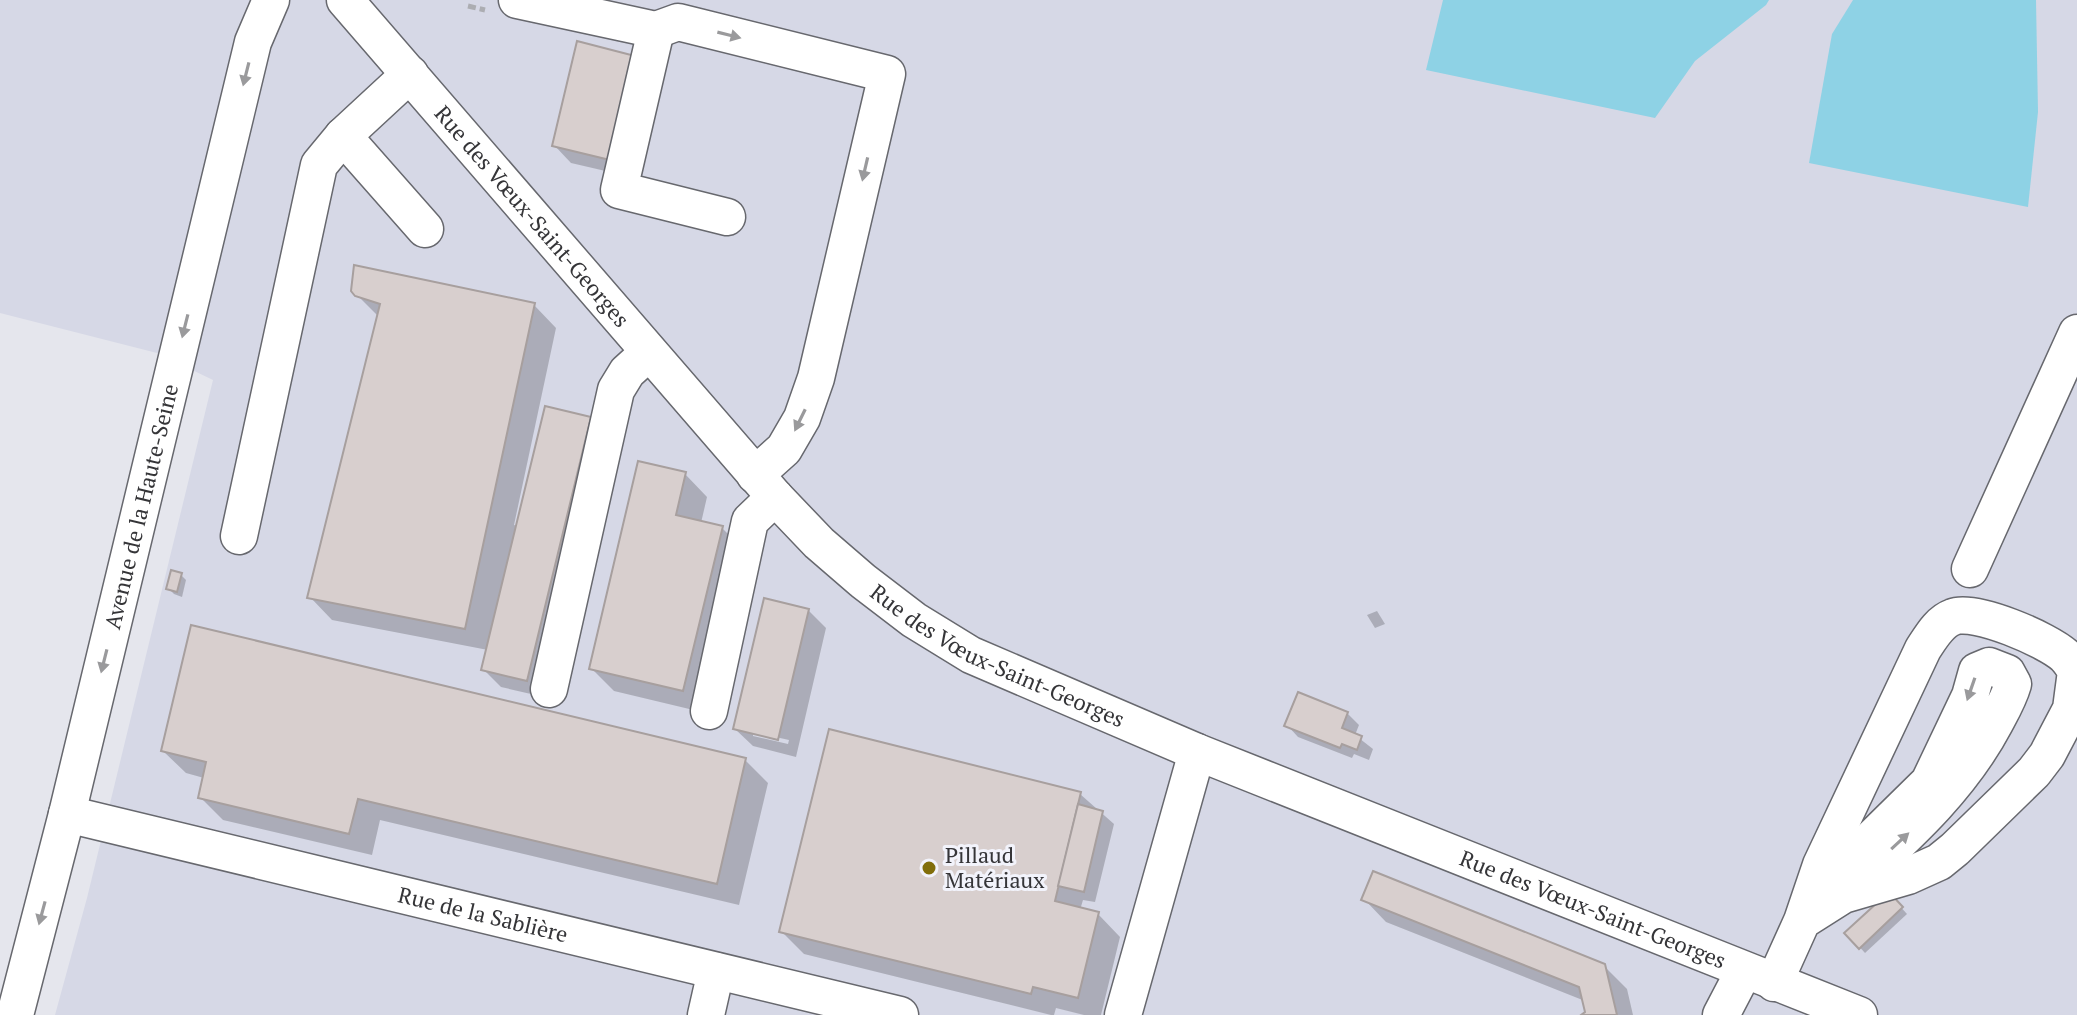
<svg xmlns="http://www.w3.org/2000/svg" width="2077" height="1015" font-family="'PT Serif',serif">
<rect width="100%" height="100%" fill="#e5e6ed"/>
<!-- built -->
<path fill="#d6d8e6" d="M0 0H2077V1015H55L87 898 213 380 157 353 0 313Z"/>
<!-- water -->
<g fill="#8ed2e5">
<path d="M1443 0H1769L1766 5 1695 61 1655 118 1426 70Z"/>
<path d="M1853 0H2036L2038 112 2028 207 1809 163 1832 34Z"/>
</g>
<!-- shadow -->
<g fill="#0003" fill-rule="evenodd">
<path d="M578 44 627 176 571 163 554 145Z"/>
<path d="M357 295 534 305 556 328 514 525 518 526 590 419 607 436 544 697 501 687 483 669 488 650 332 620 310 597 379 317Z"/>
<path d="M685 474 707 497 701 523 722 528 744 550 706 713 614 691 591 668Z"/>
<path d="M181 575 186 580 182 597 174 594 169 589Z"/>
<path d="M808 610 826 628 796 757 753 746 735 729ZM753 732 789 740 788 744 753 736Z"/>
<path d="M1377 611 1385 624 1375 628 1367 615Z"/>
<path d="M1347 713 1359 725 1355 735 1373 749 1369 760 1354 754 1352 758 1298 737 1287 725Z"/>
<path d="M163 751 745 760 768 783 739 905 380 820 372 855 223 820 200 797 204 778 186 773Z"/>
<path d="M1080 794 1114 824 1095 902 1083 900 1080 910 1098 914 1120 937 1101 1015H1084L1056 1008 1054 1015H1051L804 954 781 931Z"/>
<path d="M1889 894 1907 914 1865 953 1847 933Z"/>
<path d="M1364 899 1604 966 1627 989 1633 1015H1585L1588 1013 1585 1001 1386 922Z"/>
</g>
<!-- building -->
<g fill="#d8cfce" stroke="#a79f9e" stroke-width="2">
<path d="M577 41 635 56 610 160 552 146Z"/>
<path d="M354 265 535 303 465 629 307 598 380 304 355 296 351 291Z"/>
<path d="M545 406 591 417 527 681 481 670Z"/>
<path d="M638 461 686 472 676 515 723 526 683 691 589 669Z"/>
<path d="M171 570 182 573 177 592 166 589Z"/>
<path d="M764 598 809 609 778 740 733 729Z"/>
<path d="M191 625 746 758 717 884 358 799 349 834 198 798 206 762 161 751Z"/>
<path d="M1298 692 1348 712 1342 728 1362 736 1357 750 1342 744 1340 748 1284 726Z"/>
<path d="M829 729 1081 792 1055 901 1099 912 1078 998 1033 987 1031 994 779 932Z"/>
<path d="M1078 804 1103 811 1084 892 1058 886Z"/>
<path d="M1373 871 1605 964 1617 1015H1581L1585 1012 1579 987 1361 900Z"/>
<path d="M1889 892 1903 907 1859 949 1844 933Z"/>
</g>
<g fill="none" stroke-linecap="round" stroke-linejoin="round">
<!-- minor casing -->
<g stroke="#67686e" stroke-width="39">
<g id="minor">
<path id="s1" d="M345 0 775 497 819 543 863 581 914 620 971 655 1197 752 1859 1015"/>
<path d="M517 0 656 30 678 22 887 74 816 378 802 418 784 449 755 475"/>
<path d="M656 30 619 190 727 217"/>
<path d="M343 136 425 229"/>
<path d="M239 536 319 165 343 136 410 74"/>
<path d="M1970 569 2077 333"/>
<path d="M549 689 616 390 627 372 649 352"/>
<path d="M709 711 750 521 775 497"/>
<path id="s2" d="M67 814 900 1015"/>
<path d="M1816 893 1929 782 1970 696 1977 671 1989 666 2007 673 2013 684C2009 698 2002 710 1995 723 1959 791 1903 839 1847 891"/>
<path d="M1774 983 1802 921 1821 865 1923 649C1931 637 1939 622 1953 617 1974 608 2048 640 2065 656 2069 660 2073 666 2076 671L2071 709 2047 755 2034 772 1955 849 1939 862 1908 876 1843 895 1802 921"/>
<path id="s3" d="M15 1015 67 814 253 42 271 0"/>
<path d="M706 1015 716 971"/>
<path d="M1123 1015 1197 752"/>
<path d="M1721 1015 1744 971"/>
</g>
</g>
<!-- path -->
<path stroke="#acadb2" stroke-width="5" stroke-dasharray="8 4" stroke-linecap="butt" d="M468 6 485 10"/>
<!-- minor -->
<use href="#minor" stroke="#fff" stroke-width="36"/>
</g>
<!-- one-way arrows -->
<defs><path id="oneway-solid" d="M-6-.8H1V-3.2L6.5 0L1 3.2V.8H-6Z" transform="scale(2)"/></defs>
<g fill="#9a9a9c">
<use href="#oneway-solid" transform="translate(729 35) rotate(14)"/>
<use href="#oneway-solid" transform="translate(246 74) rotate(104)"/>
<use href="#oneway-solid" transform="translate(865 169) rotate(103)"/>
<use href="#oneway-solid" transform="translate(185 326) rotate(104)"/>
<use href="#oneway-solid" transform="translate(800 420) rotate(116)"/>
<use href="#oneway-solid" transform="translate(104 661) rotate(104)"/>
<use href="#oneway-solid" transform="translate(1971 689) rotate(109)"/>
<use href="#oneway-solid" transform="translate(1900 841) rotate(-43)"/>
<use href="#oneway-solid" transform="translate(42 913) rotate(105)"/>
</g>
<!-- markers -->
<circle fill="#816e0b" stroke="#f2f3fb" stroke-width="3" cx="929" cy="868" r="8"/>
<g text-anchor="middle" stroke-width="6" stroke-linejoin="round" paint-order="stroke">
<!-- street labels -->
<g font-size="22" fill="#353538" stroke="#f2f3fb">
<text dy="8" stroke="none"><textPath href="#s1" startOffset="286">Rue des Vœux-Saint-Georges</textPath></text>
<text dy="8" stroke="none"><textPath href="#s3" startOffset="524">Avenue de la Haute-Seine</textPath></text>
<text dy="8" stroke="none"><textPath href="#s1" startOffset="934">Rue des Vœux-Saint-Georges</textPath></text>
<text dy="8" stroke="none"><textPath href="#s1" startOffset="1582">Rue des Vœux-Saint-Georges</textPath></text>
<text dy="8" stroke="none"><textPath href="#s2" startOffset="428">Rue de la Sablière</textPath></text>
</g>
<!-- poi labels -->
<g font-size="22" fill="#353538" stroke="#f2f3fb" text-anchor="start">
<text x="945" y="863">Pillaud<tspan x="945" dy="25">Matériaux</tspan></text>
</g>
</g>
</svg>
